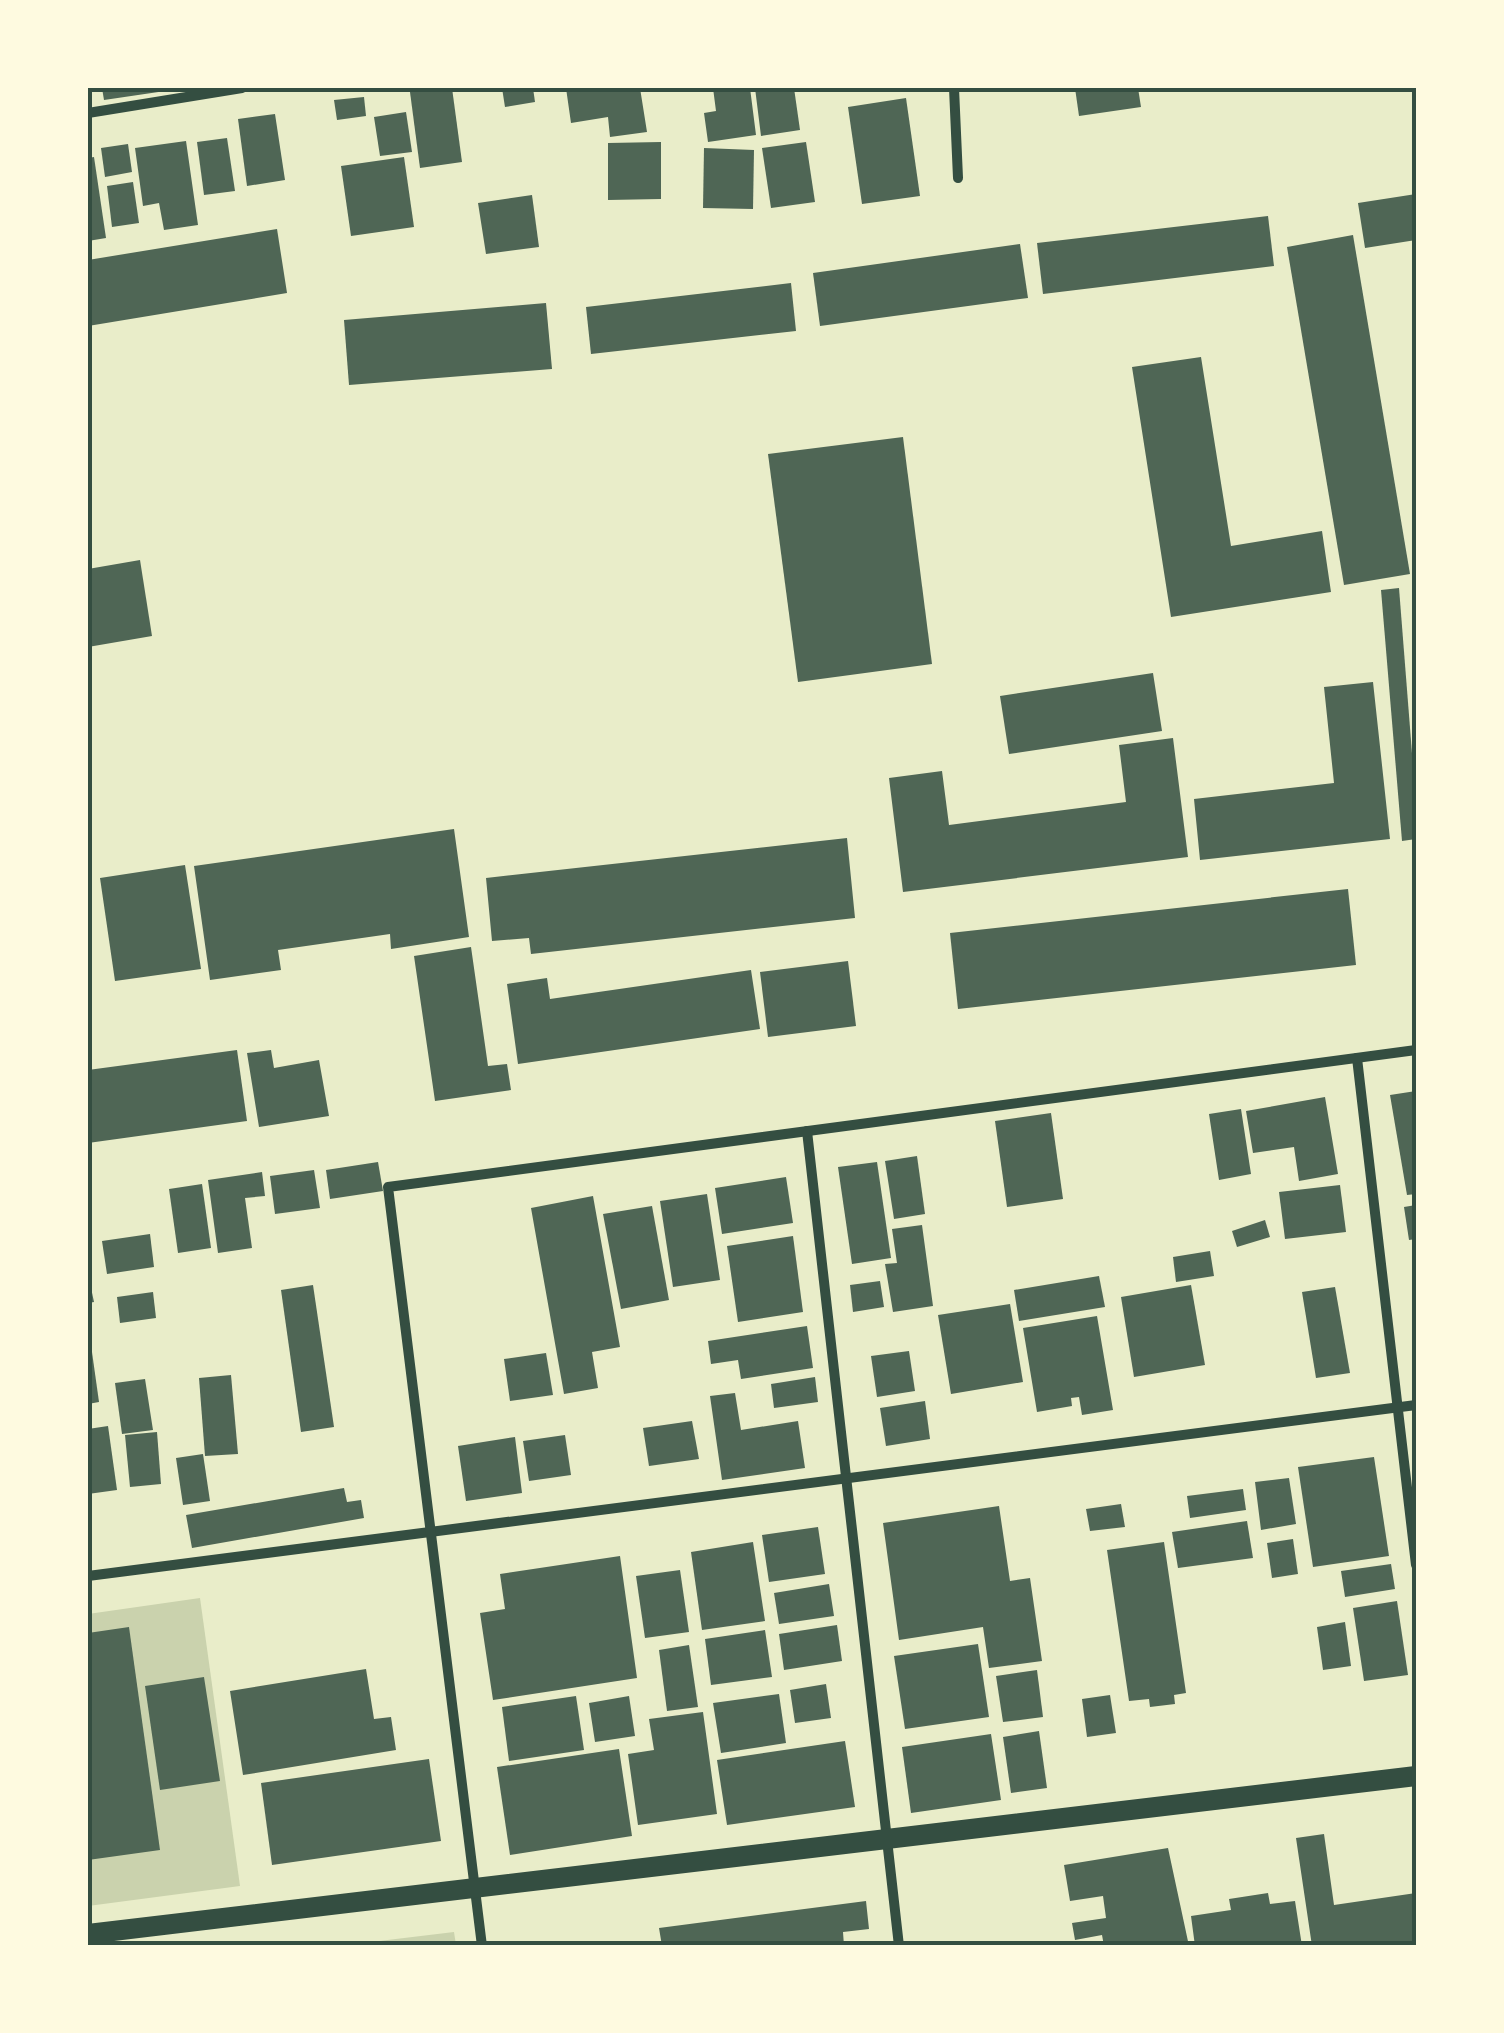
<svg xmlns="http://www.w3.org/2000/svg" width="1504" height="2033" font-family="'Fira Sans',sans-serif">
<rect width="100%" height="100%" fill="#e9edc9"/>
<!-- green -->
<g fill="#cad2ad">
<path d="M200 1598 240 1886 88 1906V1614Z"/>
<path d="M454 1932 456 1945H346Z"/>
</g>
<!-- building -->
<g fill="#4f6655">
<path d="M102 88H172V90L104 100Z"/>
<path d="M452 88 462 162 420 168 410 92Z"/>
<path d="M502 88H533L535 102 505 107Z"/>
<path d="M566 88H640L647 132 610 137 608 117 571 123Z"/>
<path d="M713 88H750L756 135 708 142 704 113 716 111Z"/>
<path d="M755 88H794L800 130 761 136Z"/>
<path d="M1075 88H1138L1141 107 1079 116Z"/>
<path d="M364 97 366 116 337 120 334 100Z"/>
<path d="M906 98 920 196 862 204 848 107Z"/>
<path d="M406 112 412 152 380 156 374 117Z"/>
<path d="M275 114 285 180 247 186 238 119Z"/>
<path d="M227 138 235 191 204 195 197 142Z"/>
<path d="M186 141 198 225 164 230 159 203 143 206 135 148Z"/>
<path d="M661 142V199L608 200V143Z"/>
<path d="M806 142 815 202 771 208 762 148Z"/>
<path d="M128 144 132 172 105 177 101 148Z"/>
<path d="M704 148 754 150 753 209 703 208Z"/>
<path d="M94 157 106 238 88 241V158Z"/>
<path d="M404 157 414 227 351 236 341 166Z"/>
<path d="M133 182 139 223 112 227 107 186Z"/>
<path d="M1416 194V240L1365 248 1358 203Z"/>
<path d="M532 195 539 247 486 254 478 203Z"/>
<path d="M1268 216 1274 266 1043 294 1037 243Z"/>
<path d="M277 229 287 293 88 326V260Z"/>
<path d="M1353 235 1410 574 1344 585 1287 247Z"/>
<path d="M1020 244 1028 298 820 326 813 273Z"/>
<path d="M791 283 796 331 591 354 586 307Z"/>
<path d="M546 303 552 369 349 385 344 320Z"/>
<path d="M1201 357 1231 546 1322 531 1331 592 1171 617 1132 367Z"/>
<path d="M903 437 932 664 798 682 768 454Z"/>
<path d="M140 560 152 636 88 647V569Z"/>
<path d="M1399 588 1416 804V839L1402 841 1381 590Z"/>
<path d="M1153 673 1162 731 1009 754 1000 696Z"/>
<path d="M1373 682 1390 839 1200 860 1194 799 1334 783 1324 687Z"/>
<path d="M1173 738 1188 857 903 892 889 778 942 771 949 825 1126 802 1119 745Z"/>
<path d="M454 829 469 937 391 949 390 934 278 950 281 970 210 980 194 866Z"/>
<path d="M847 838 855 918 531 954 529 938 492 941 486 878Z"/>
<path d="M185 865 201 969 115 981 100 878Z"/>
<path d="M1348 889 1356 965 958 1009 950 933Z"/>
<path d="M471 947 488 1066 507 1064 511 1090 435 1101 414 956Z"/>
<path d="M848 961 856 1026 768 1037 760 972Z"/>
<path d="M751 970 760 1029 518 1064 507 984 547 978 550 999Z"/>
<path d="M237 1050 247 1121 88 1143V1070Z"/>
<path d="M271 1050 274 1068 319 1060 329 1116 259 1127 247 1053Z"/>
<path d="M1416 1091V1194L1407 1195 1390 1095Z"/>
<path d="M1325 1097 1338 1174 1299 1181 1294 1147 1253 1153 1246 1111Z"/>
<path d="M1241 1109 1251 1174 1219 1180 1209 1114Z"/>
<path d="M1051 1113 1063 1199 1007 1207 995 1121Z"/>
<path d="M917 1156 925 1214 894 1219 885 1161Z"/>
<path d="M378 1162 383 1191 330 1199 326 1170Z"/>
<path d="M877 1162 891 1258 852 1264 838 1167Z"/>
<path d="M314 1170 320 1208 275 1214 270 1176Z"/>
<path d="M262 1172 265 1196 245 1198 252 1248 218 1253 208 1180Z"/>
<path d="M786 1177 793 1223 722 1234 715 1188Z"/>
<path d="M202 1184 211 1248 178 1253 169 1189Z"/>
<path d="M1340 1185 1346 1232 1285 1239 1279 1192Z"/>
<path d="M707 1194 720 1280 673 1287 660 1201Z"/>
<path d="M593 1196 620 1347 592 1352 598 1388 564 1394 531 1208Z"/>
<path d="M1416 1205V1239L1409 1240 1404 1207Z"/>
<path d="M652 1206 669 1300 621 1309 603 1214Z"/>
<path d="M1265 1220 1270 1237 1237 1247 1232 1231Z"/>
<path d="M922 1225 933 1306 893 1312 885 1264 897 1263 892 1229Z"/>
<path d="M150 1234 154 1267 107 1274 102 1241Z"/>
<path d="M793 1236 803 1312 738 1322 727 1246Z"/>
<path d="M1210 1251 1214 1276 1176 1282 1173 1257Z"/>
<path d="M88 1274 94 1302 88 1303Z"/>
<path d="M1099 1276 1105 1307 1019 1321 1014 1290Z"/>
<path d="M880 1281 884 1307 853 1312 850 1285Z"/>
<path d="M313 1285 334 1427 301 1432 281 1290Z"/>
<path d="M1191 1285 1205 1365 1134 1377 1121 1297Z"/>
<path d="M1335 1287 1350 1373 1316 1378 1302 1292Z"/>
<path d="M153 1292 156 1318 120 1323 117 1297Z"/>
<path d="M1010 1304 1023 1382 951 1394 938 1315Z"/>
<path d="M1097 1316 1113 1410 1082 1415 1079 1397 1071 1398 1072 1406 1037 1412 1023 1328Z"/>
<path d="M807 1326 813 1368 741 1379 738 1360 711 1364 708 1341Z"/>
<path d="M90 1338 99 1402 88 1404V1339Z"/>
<path d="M909 1351 915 1391 877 1397 871 1356Z"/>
<path d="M546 1353 553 1395 510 1401 504 1359Z"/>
<path d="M231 1375 238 1454 205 1456 199 1378Z"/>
<path d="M815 1377 818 1402 774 1408 771 1384Z"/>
<path d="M145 1379 153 1430 122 1434 115 1383Z"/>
<path d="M735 1393 741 1430 798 1421 805 1468 722 1480 710 1396Z"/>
<path d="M925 1401 930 1439 886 1446 880 1408Z"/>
<path d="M692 1421 699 1459 649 1466 643 1428Z"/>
<path d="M108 1426 117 1490 88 1494V1429Z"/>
<path d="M157 1432 161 1484 130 1487 125 1435Z"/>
<path d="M565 1435 571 1475 529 1481 523 1441Z"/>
<path d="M515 1437 522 1493 466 1501 458 1446Z"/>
<path d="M203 1454 210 1501 183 1505 176 1458Z"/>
<path d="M1374 1457 1389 1556 1313 1567 1298 1467Z"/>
<path d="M1289 1478 1296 1524 1261 1530 1255 1482Z"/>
<path d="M344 1488 347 1502 361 1500 364 1518 192 1548 186 1515Z"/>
<path d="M1243 1489 1246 1510 1190 1518 1187 1496Z"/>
<path d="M1121 1504 1125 1527 1090 1531 1086 1509Z"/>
<path d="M999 1506 1010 1581 1030 1578 1042 1661 989 1668 983 1627 899 1640 883 1523Z"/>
<path d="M1247 1521 1253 1558 1178 1568 1172 1532Z"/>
<path d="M818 1527 825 1574 769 1582 762 1535Z"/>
<path d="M1293 1539 1298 1574 1272 1578 1267 1543Z"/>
<path d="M753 1542 765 1621 702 1630 691 1552Z"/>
<path d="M1164 1542 1186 1693 1174 1695 1175 1704 1150 1707 1149 1699 1129 1701 1107 1550Z"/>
<path d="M620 1556 637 1678 493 1700 480 1613 505 1609 500 1574Z"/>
<path d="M1391 1564 1395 1589 1345 1597 1341 1571Z"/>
<path d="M680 1570 689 1632 645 1638 636 1576Z"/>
<path d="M829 1584 834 1616 779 1624 774 1593Z"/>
<path d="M1397 1601 1408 1675 1364 1681 1353 1608Z"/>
<path d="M1345 1622 1351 1666 1323 1670 1317 1627Z"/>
<path d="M837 1625 842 1661 784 1670 779 1634Z"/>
<path d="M129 1627 160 1850 88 1860V1633Z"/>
<path d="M765 1630 772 1677 711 1685 705 1639Z"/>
<path d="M978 1644 989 1717 905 1729 894 1656Z"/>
<path d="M689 1645 698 1707 667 1711 659 1650Z"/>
<path d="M366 1669 374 1719 391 1717 396 1750 243 1775 230 1691Z"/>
<path d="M1037 1670 1043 1717 1003 1722 996 1676Z"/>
<path d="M204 1677 220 1781 160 1790 145 1686Z"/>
<path d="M826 1684 831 1718 795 1723 790 1690Z"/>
<path d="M779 1694 786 1743 721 1753 713 1703Z"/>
<path d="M1110 1695 1116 1733 1087 1737 1082 1699Z"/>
<path d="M576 1696 584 1750 509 1761 502 1707Z"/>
<path d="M629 1696 635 1736 595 1742 589 1703Z"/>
<path d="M703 1712 717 1814 638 1825 628 1754 654 1750 649 1719Z"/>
<path d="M1039 1731 1047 1788 1011 1793 1003 1737Z"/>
<path d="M991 1734 1001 1800 911 1813 902 1747Z"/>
<path d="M845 1741 855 1807 727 1825 717 1760Z"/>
<path d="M619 1749 632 1836 510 1855 497 1767Z"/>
<path d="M429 1759 441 1841 272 1865 261 1783Z"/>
<path d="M1324 1834 1334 1905 1416 1893V1946H1312L1296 1838Z"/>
<path d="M1168 1848 1189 1946H1104L1102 1935 1075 1940 1072 1923 1106 1918 1103 1896 1070 1901 1064 1865Z"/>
<path d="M1268 1893 1270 1904 1295 1901 1302 1946H1195L1191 1916 1231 1910 1229 1899Z"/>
<path d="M866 1901 869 1929 843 1932 844 1946H662L659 1928Z"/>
</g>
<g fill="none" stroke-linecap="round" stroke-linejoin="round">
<!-- minor -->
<g stroke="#344e41" stroke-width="10">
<path d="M954 88 958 178"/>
<path d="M88 113 242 88"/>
<path d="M1357 1058 1416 1565"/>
<path d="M807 1131 899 1946"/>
<path d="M88 1576 1416 1405"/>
<path d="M482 1946 388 1187 1416 1050"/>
</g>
<!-- secondary -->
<path stroke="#344e41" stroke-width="20" d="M88 1934 1416 1776"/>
</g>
<!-- border -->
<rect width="1504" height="2033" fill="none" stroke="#fefae0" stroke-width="180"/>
<rect x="90" y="90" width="1324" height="1853" fill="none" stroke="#344e41" stroke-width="4"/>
</svg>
